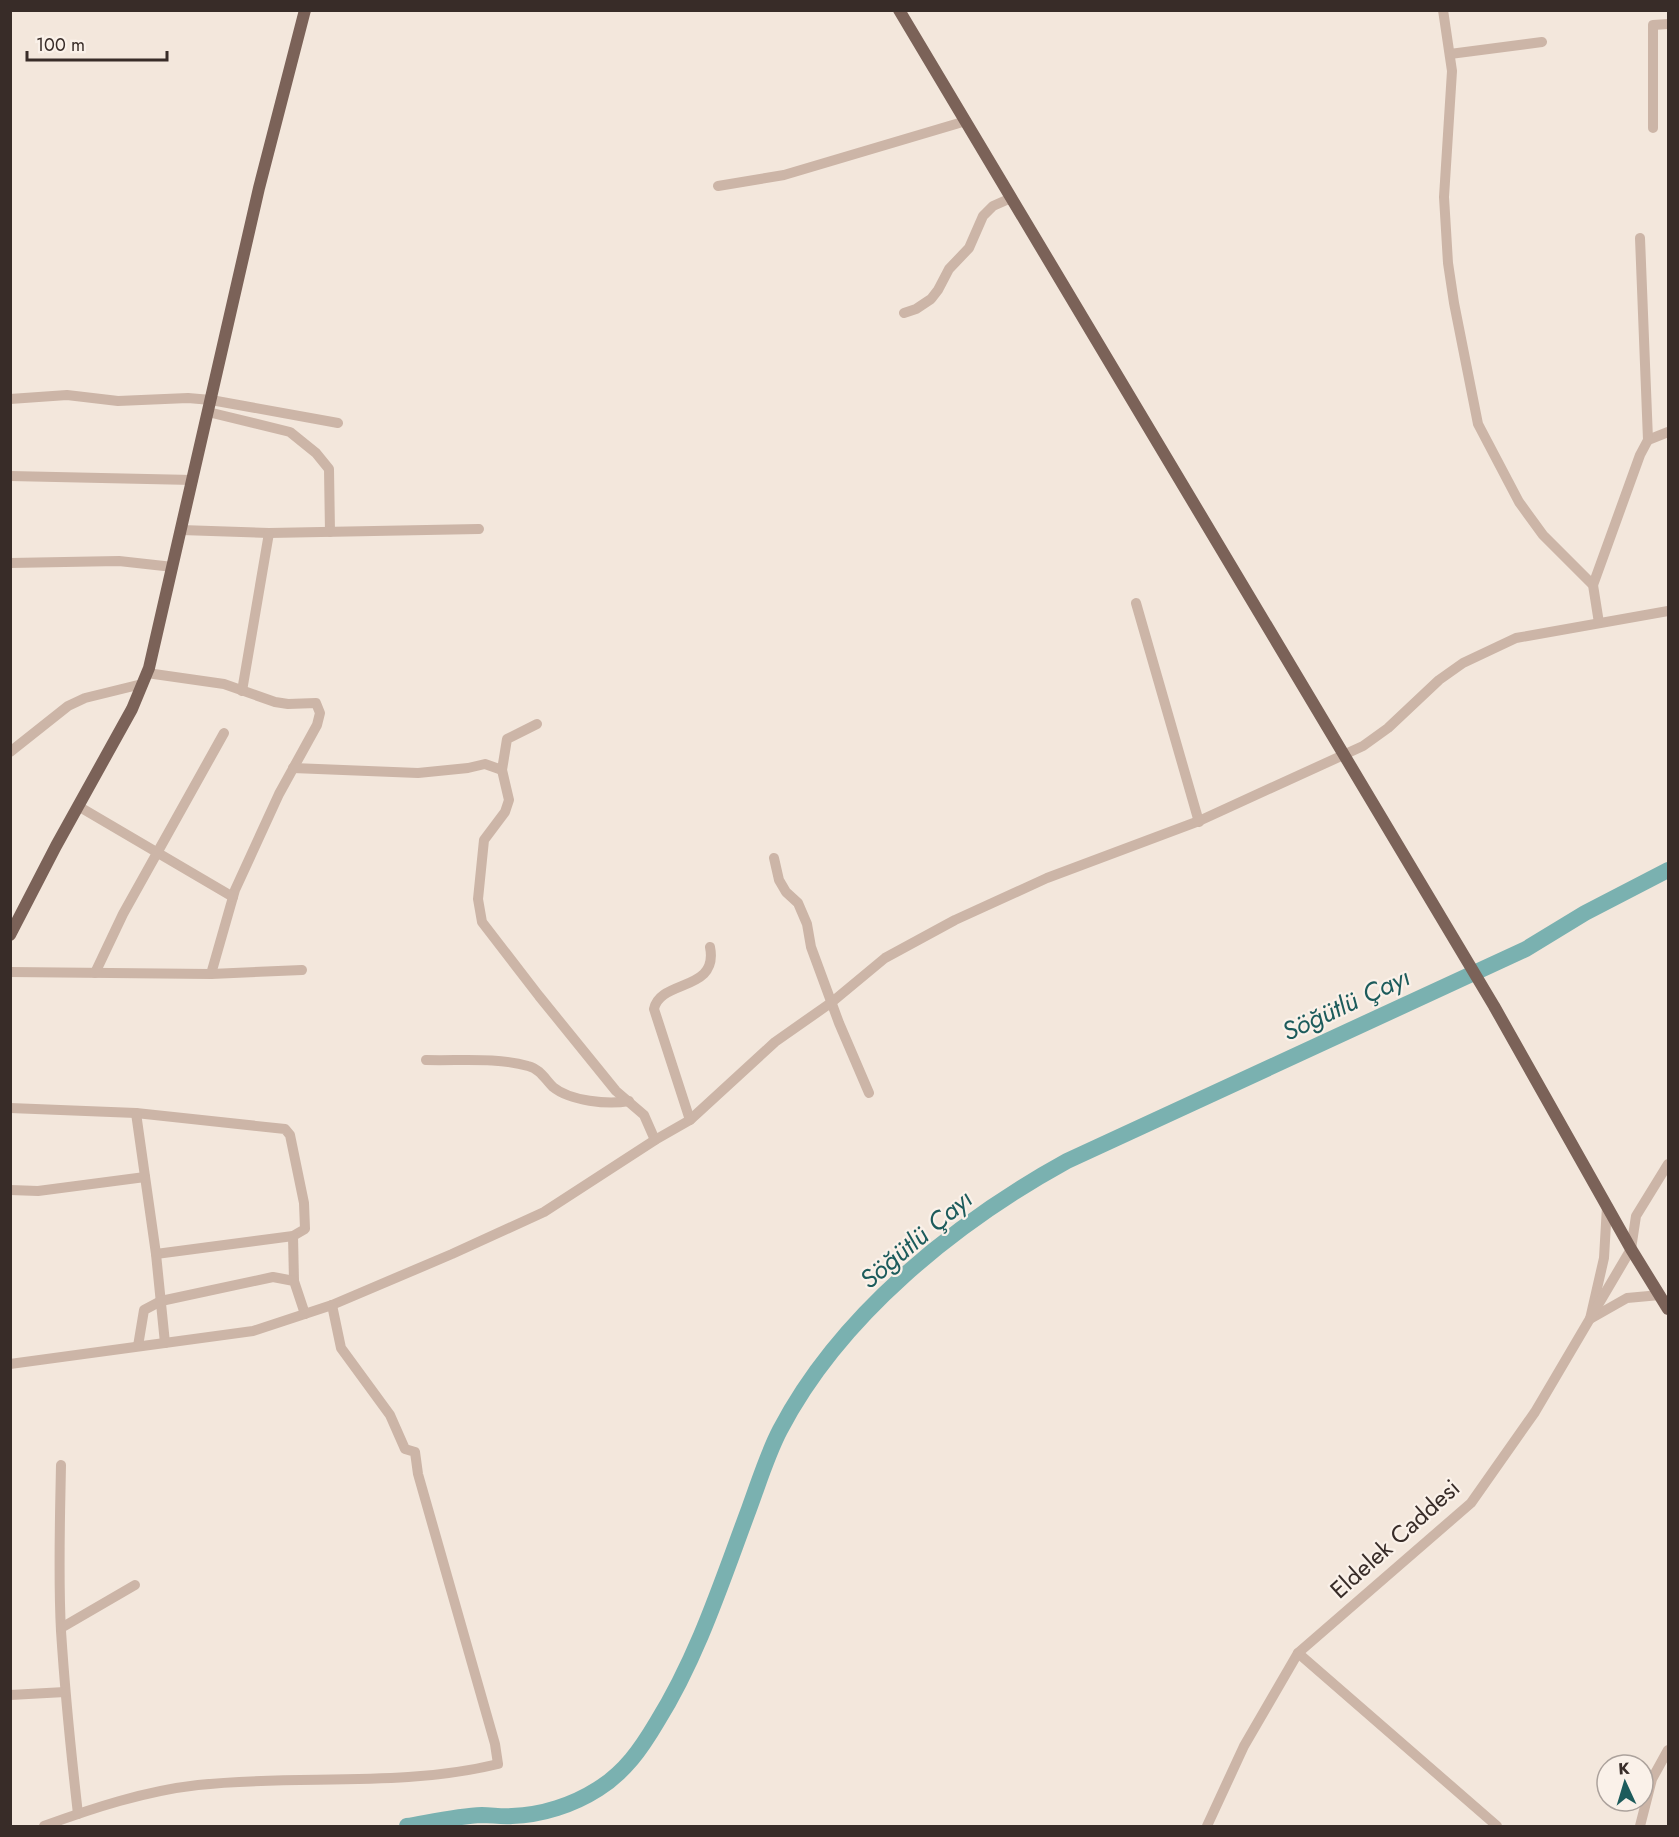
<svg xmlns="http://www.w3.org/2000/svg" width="1679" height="1837" font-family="Jost,sans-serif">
<rect width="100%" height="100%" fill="#f3e7dc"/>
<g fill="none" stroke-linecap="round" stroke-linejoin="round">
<!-- river -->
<path stroke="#7ab1b0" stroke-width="16" d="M407 1826C431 1822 458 1816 482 1815 492 1815 502 1817 512 1816 542 1815 573 1805 598 1789 625 1772 641 1749 657 1722 698 1656 722 1581 749 1509 759 1482 767 1455 780 1430 840 1315 956 1222 1067 1161L1526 949 1585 913 1668 870"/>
<!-- minor -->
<g stroke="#ccb5a7" stroke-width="10">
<path d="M1443 10 1452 71 1444 197 1448 263 1454 303 1478 424 1519 502 1543 535 1593 585 1599 623"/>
<path d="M1450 54 1542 42"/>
<path d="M1653 128V25L1668 24"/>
<path d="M718 186 784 175 966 121"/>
<path d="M904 313 916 309 931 299 938 290 949 269 969 248 983 216 993 206 1011 198"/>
<path d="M10 399 67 395 118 401 188 398 211 400 338 423"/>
<path d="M208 412 290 432 316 453 329 469 330 532"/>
<path d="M1648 440 1668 432"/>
<path d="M10 476 193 480"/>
<path d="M181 530 269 533 479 529"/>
<path d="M10 563 119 561 173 567"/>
<path d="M1593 585 1640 455 1648 440 1640 238"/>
<path d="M1136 603 1199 822"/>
<path d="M147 673 224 684 275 702 288 704 316 703 320 713 317 725 279 794 235 890 211 974"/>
<path d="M242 691 269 533"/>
<path d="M537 724 507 739 502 770 509 800 505 812 484 840 478 899 482 922 539 996 616 1091 644 1115 655 1140"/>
<path d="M10 752 68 706 85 698 142 684"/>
<path d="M293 768 418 773 468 768 485 764 502 770"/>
<path d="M78 806 233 897"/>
<path d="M774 858 779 880 786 892 798 903 807 924 811 947 839 1023 869 1093"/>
<path d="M10 972 211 974 302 970"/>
<path d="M95 973 123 914 224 733"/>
<path d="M426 1060C460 1061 496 1057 528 1066 540 1069 545 1079 553 1087 570 1101 608 1105 629 1101"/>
<path d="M10 1108 136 1113 285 1129 290 1135 304 1203 305 1229 293 1236 156 1254"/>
<path d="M136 1113 156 1254 165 1343"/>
<path d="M690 1120 654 1009C660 979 719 992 710 947"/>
<path d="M10 1190 38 1191 145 1177"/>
<path d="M1607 1206 1604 1258 1590 1319 1627 1298 1660 1295"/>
<path d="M293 1236 294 1281"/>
<path d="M138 1346 144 1310 161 1301 273 1277 294 1281 305 1314"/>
<path d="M10 1364 253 1331 332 1305 452 1254 544 1212 655 1140 690 1120 775 1042 832 1002 885 958 955 920 1047 878 1199 821 1363 746 1388 728 1439 680 1463 663 1516 638 1668 611"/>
<path d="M61 1465C60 1520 58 1575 61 1631 65 1692 71 1753 78 1814"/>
<path d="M61 1628 135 1585"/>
<path d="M1298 1653 1497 1826"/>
<path d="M10 1695 65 1692"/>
<path d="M44 1826C93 1808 145 1791 198 1785 297 1774 400 1788 498 1764L495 1744 418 1474 415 1452 405 1449 390 1415 341 1348 332 1305"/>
<path d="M1207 1826 1244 1746 1298 1653 1471 1503 1535 1412 1631 1249 1636 1216 1668 1164"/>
<path d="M1640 1826 1652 1779 1668 1750"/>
</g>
<!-- major -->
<g stroke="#7b6258" stroke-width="12">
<path d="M899 10 1494 1006 1631 1249 1668 1309"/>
<path d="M10 935 56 846 132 709 149 668 259 188 305 10"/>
</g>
</g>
<g text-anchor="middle" stroke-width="4.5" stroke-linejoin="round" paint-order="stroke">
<!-- street labels -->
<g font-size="24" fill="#382c28" stroke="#faf1e9">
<text transform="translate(1395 1539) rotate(-42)" y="8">Eldelek Caddesi</text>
</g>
<!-- water labels -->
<g font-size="26" font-style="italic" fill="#1c5b5b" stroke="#faf1e9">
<text transform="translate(1346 1004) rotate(-25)" y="9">Söğütlü Çayı</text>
<text transform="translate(916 1239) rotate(-40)" y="9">Söğütlü Çayı</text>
</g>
</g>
<!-- border -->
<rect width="1679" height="1837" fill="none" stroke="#382c28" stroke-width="24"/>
<!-- north arrow -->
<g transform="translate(1625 1783) rotate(356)"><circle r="28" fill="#faf1e9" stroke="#aca29c" stroke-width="1.5"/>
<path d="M0-4.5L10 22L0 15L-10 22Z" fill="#1c5b5b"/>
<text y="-9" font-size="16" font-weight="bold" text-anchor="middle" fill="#382c28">K</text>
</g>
<!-- scale -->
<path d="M27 51v9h140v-9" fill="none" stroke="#382c28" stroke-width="3"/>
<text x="36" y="51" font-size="18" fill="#382c28" stroke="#faf1e9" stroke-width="4.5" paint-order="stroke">100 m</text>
</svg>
